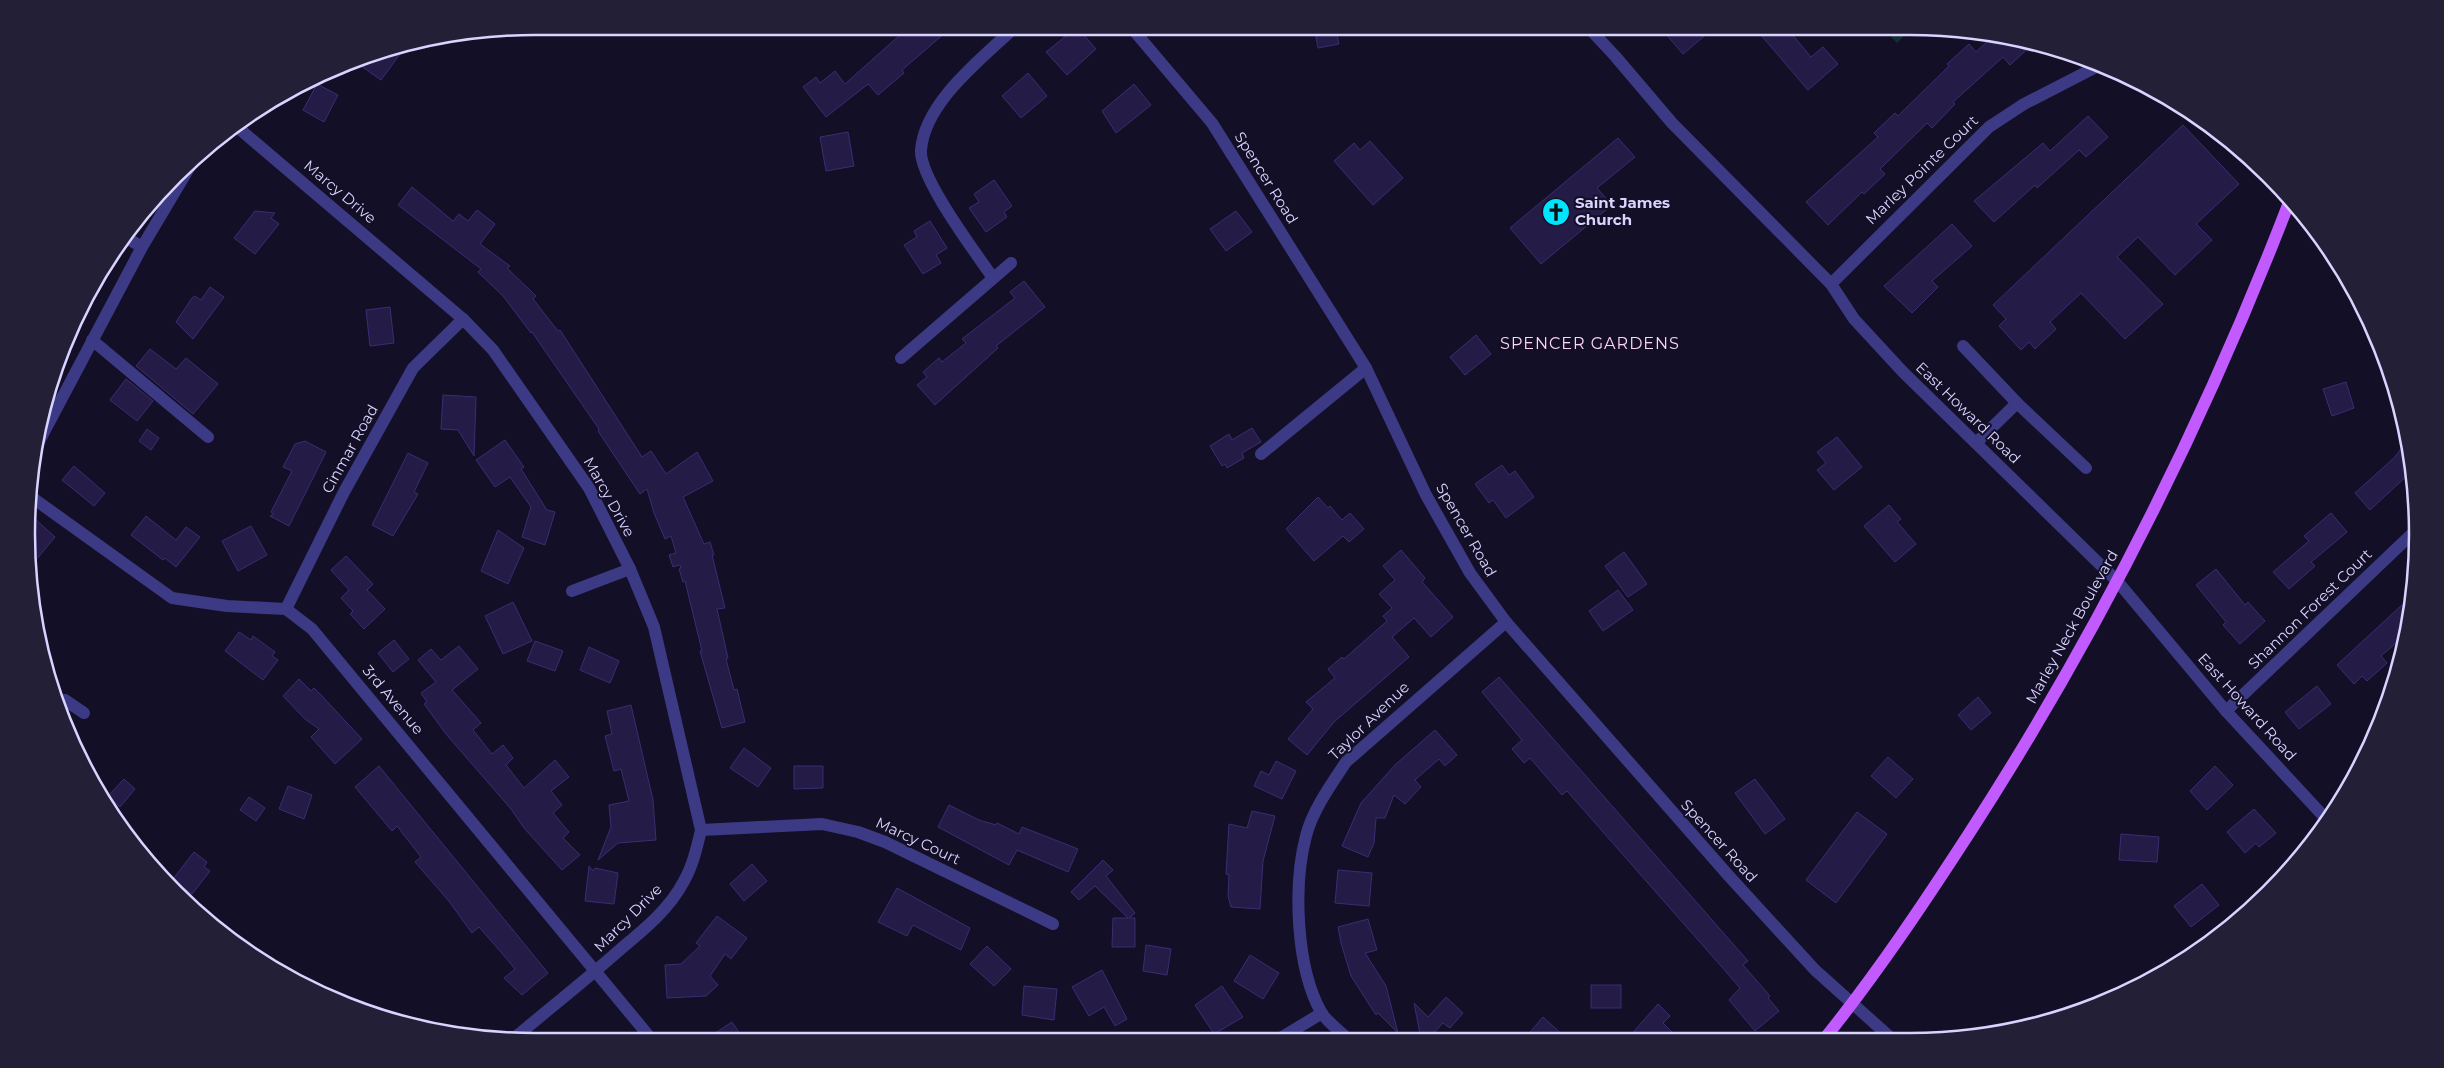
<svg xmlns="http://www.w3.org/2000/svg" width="2444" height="1068" font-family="Montserrat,sans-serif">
<defs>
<pattern id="forest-firs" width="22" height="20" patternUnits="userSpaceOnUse" patternTransform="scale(1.25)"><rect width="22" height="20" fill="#12302f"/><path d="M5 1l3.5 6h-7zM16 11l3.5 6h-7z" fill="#344d4e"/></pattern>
</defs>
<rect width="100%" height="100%" fill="#130f26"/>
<!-- forest -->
<path fill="url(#forest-firs)" d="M1881 26H1910L1913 27 1897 43Z"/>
<!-- building -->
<g fill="#241b47" stroke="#3b2d73">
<path d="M910 26H953L902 70 904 73 878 95 868 84 826 117 803 87 816 77 820 83 835 71 845 84Z"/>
<path d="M1314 26H1335L1339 44 1318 48Z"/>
<path d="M1659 26H1716L1683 54Z"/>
<path d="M1769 26H1785L1811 57 1823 47 1838 64 1808 90 1760 34Z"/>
<path d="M1077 27 1096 49 1067 75 1046 52Z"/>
<path d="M1994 35 2034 43 2010 65 2003 57 1953 102 1955 104 1932 128 1927 123 1880 169 1885 174 1864 194 1862 192 1828 225 1806 202 1878 137 1874 133 1895 113 1898 116 1949 66 1947 64 1969 44 1976 52Z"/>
<path d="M408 43 381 80 354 61 371 53Z"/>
<path d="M1028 73 1047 96 1021 118 1002 96Z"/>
<path d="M317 84 338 95 324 122 303 110Z"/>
<path d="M1134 84 1151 105 1116 133 1102 111Z"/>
<path d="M2088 116 2108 137 2086 157 2079 150 2037 188 2035 185 1994 222 1974 201 2043 143 2050 151Z"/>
<path d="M2183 125 2239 184 2196 224 2212 240 2175 275 2138 237 2117 257 2163 304 2125 339 2081 293 2050 322 2056 329 2035 349 2029 342 2021 350 1999 326 2006 319 1993 305Z"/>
<path d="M848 132 854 166 826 171 820 137Z"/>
<path d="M1618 138 1635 157 1597 188 1612 205 1541 264 1510 228Z"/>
<path d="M1370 141 1403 178 1373 205 1334 161 1354 143 1360 150Z"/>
<path d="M994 180 1012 206 1004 212 1007 217 986 232 969 208 979 202 974 194Z"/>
<path d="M412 187 453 221 459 214 468 221 477 210 495 224 480 244 510 266 507 268 536 296 533 299 558 331 560 330 642 457 651 451 666 474 697 452 713 481 683 497 704 544 710 542 714 555H712L725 608 717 609 728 658 726 659 734 690 737 689 745 722 722 728 700 651H702L685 581 683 582 679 569 681 568 680 565 673 567 669 555 676 553 671 536 665 539 654 513 647 489 640 494 598 431 599 429 532 332 531 333 503 296 478 272 481 269 398 205Z"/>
<path d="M255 211 275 213 271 218 279 224 255 254 234 238Z"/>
<path d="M1236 211 1252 232 1226 251 1210 229Z"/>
<path d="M930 221 947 248 936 255 941 263 923 274 904 245 917 237 914 231Z"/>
<path d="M1952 224 1972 246 1932 281 1938 287 1912 313 1884 286Z"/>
<path d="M1024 281 1045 307 996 346 998 348 935 405 917 385 927 377 923 372 939 358 942 362 966 343 962 339 1015 298 1010 292Z"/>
<path d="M210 287 224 297 193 339 176 322 192 298 195 296 201 300Z"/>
<path d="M390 307 394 343 370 346 366 310Z"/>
<path d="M1476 335 1491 354 1465 375 1450 357Z"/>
<path d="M150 349 176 369 186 358 218 384 193 414 136 366Z"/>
<path d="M126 379 153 401 137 421 110 400Z"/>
<path d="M2346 382 2354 408 2332 416 2323 389Z"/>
<path d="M443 395 476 397 474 456 458 430 441 429Z"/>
<path d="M1252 428 1261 442 1242 453 1244 458 1227 468 1225 464 1222 466 1210 446 1229 434 1232 440Z"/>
<path d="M147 429 159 438 151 450 139 441Z"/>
<path d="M1837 437 1862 467 1834 490 1817 470 1826 463 1817 452Z"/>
<path d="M505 440 524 467 521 469 547 510 555 512 545 545 522 537 531 507 510 477 495 487 476 460Z"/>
<path d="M305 441 326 452 289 526 270 516 274 514 271 512 292 471 283 467 295 444Z"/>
<path d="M2407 441 2412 471 2370 510 2355 493 2394 458Z"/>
<path d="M408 453 428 463 414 492 418 494 393 536 372 525Z"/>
<path d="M1502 465 1509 475 1515 471 1534 497 1506 518 1493 500 1489 503 1475 484Z"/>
<path d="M74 466 105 493 94 506 62 480Z"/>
<path d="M1318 497 1328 508 1330 506 1342 520 1350 513 1364 529 1349 542 1343 536 1314 561 1286 529Z"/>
<path d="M1889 505 1901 519 1897 522 1916 544 1895 562 1864 526Z"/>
<path d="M2331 513 2347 532 2311 562 2315 566 2289 589 2273 572 2309 541 2304 536Z"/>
<path d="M146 516 176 540 186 527 200 537 176 567 165 558 163 560 131 535Z"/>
<path d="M35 519 55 537 30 567 27 528Z"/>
<path d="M251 526 267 555 238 571 222 541Z"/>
<path d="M498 530 524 548 508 584 481 571Z"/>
<path d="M1401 550 1425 578 1422 582 1453 617 1431 637 1414 618 1392 637 1409 657 1334 722 1307 755 1288 739 1313 709 1306 702 1335 678 1328 669 1342 657 1344 659 1387 621 1383 616 1392 608 1379 594 1395 580 1383 566Z"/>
<path d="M1624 552 1647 584 1628 597 1605 566Z"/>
<path d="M346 556 373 584 367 590 385 609 364 629 350 614 353 611 341 598 349 590 331 570Z"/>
<path d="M2216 569 2245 605 2248 602 2265 621 2240 644 2223 625 2226 622 2196 585Z"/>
<path d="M1618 590 1633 610 1603 631 1589 611Z"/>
<path d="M513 602 532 641 503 654 485 616Z"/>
<path d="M2404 603 2411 611 2405 635 2381 656 2387 663 2367 681 2362 676 2354 684 2337 665Z"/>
<path d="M239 632 251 640 253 636 275 652 272 656 278 660 263 680 225 651Z"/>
<path d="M394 640 409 659 393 672 378 653Z"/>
<path d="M535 641 563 651 555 671 527 661Z"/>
<path d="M459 646 478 669 452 690 481 723 473 730 492 754 503 745 513 758 506 765 524 788 555 760 569 777 551 791 562 805 553 813 569 832 563 838 580 855 562 870 524 828 511 809 446 734 424 704 427 702 421 693 436 682 418 660 431 649 441 660Z"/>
<path d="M589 647 619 661 610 683 580 670Z"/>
<path d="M1499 677 1748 961 1743 965 1770 996 1768 998 1779 1011 1755 1031 1729 1000 1740 988 1728 974 1567 791 1562 795 1530 758 1524 763 1512 749 1522 740 1482 692Z"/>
<path d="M299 679 311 691 314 688 321 695 362 739 335 764 311 737 319 729 305 719 283 696Z"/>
<path d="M2317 686 2331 704 2299 729 2285 712Z"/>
<path d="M1978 697 1991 713 1971 730 1958 715Z"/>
<path d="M631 705 653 800 656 840 618 843 598 860 611 827 609 805 629 801 621 769 614 771 605 736 612 734 607 711Z"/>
<path d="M1435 730 1457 755 1445 766 1439 759 1415 780 1421 787 1405 804 1394 795 1385 818H1376L1374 843 1368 857 1342 846 1361 803 1395 765Z"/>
<path d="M744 748 771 768 758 787 730 768Z"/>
<path d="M1888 757 1913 779 1896 798 1871 776Z"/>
<path d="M1276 761 1296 771 1282 799 1254 786 1261 771 1269 775Z"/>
<path d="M379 766 548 973 522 995 504 978 515 969 506 958 479 927 472 933 448 900 415 862 421 857 397 826 392 831 355 787Z"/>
<path d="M794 766H823V788L794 789Z"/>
<path d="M2215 766 2233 785 2207 810 2190 791Z"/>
<path d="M124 779 135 789 120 807 108 796Z"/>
<path d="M1755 779 1785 819 1765 834 1735 793Z"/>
<path d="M288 786 312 795 304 819 279 809Z"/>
<path d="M249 797 265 808 256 821 240 810Z"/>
<path d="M949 805 979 820 996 825 997 823 1019 834 1022 827 1078 849 1068 872 1017 850 1009 865 938 827Z"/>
<path d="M2254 809 2276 833 2259 847 2256 843 2245 853 2227 832Z"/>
<path d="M1252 811 1275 816 1263 861 1260 909 1231 907 1228 896 1229 875 1226 874 1229 824 1247 828Z"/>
<path d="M1857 812 1887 834 1836 903 1806 880Z"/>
<path d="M2121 834 2159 837 2157 862 2119 860Z"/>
<path d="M194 852 207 862 204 867 210 871 192 894 173 879Z"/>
<path d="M1103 860 1113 870 1106 876 1135 913 1129 918H1135V947H1112L1113 918H1128L1095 886 1079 900 1071 892Z"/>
<path d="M752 864 767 881 744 901 730 884Z"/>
<path d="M589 866 593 871 595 868 618 873 614 904 585 901Z"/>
<path d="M1338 870 1372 873 1369 906 1335 903Z"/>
<path d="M2202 884 2219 905 2191 927 2174 906Z"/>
<path d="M897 888 970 928 961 950 913 925 907 936 878 922Z"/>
<path d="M717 916 747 938 731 959 725 954 710 976 718 985 706 996 667 998 665 965 681 964 700 946 696 943Z"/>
<path d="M1368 919 1377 950 1365 953 1386 986 1398 1033 1378 1013 1376 1015 1351 976 1341 943 1338 927Z"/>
<path d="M1146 945 1171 949 1167 975 1143 971Z"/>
<path d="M987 946 1011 969 994 986 970 964Z"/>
<path d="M1250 955 1279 973 1263 999 1234 981Z"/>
<path d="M1102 970 1127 1019 1115 1026 1104 1007 1089 1016 1072 987Z"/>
<rect x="1591" y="985" width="30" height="23"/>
<path d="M1024 986 1057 989 1054 1020 1022 1015Z"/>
<path d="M1222 986 1243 1017 1214 1034 1195 1005Z"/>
<path d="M1446 997 1463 1013 1450 1028 1443 1023 1428 1039H1421L1414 1003 1428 1017Z"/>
<path d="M1658 1004 1670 1016 1663 1023 1678 1038H1628Z"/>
<path d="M1543 1017 1567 1039H1524Z"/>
<path d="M732 1022 745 1041H703Z"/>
</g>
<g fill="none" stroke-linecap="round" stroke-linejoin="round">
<!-- minor -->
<g stroke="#3d3a85" stroke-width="12">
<path d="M1130 26 1212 123 1366 368 1426 495 1470 573 1506 622 1728 875 1815 970 1891 1038"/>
<path d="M1587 26 1615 56 1672 123 1831 284 1854 319 1903 372 2118 582 2226 711 2328 821"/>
<path d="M236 126 463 319 493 350 589 488 630 569 654 627 701 830C697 847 693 865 684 881 670 908 646 928 623 947 587 979 549 1009 512 1040"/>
<path d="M125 237 142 247"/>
<path d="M993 278C976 253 919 178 921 150 925 101 983 58 1016 26"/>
<path d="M1831 284 1989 127 2024 104 2100 65"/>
<path d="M92 340 208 437"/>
<path d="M1963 346 2017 403 1976 443"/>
<path d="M901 358 1011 263"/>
<path d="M2017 403 2086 468"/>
<path d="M35 449 142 247 198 153"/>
<path d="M1261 454 1366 368"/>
<path d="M30 496 172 598 227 606 286 609 312 629 653 1041"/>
<path d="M572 591 630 569"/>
<path d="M286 609 344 492 413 368 463 319"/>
<path d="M55 701 65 700 84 713"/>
<path d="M2226 711 2416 530"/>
<path d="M701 830 822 824 858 832 885 842 1053 924"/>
<path d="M1279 1039 1322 1013"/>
<path d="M1348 1039C1340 1031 1327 1022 1321 1012 1296 967 1293 885 1306 836 1312 811 1332 783 1346 762L1506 622"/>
</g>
<!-- major -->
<path stroke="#c25bff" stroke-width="12" d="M1825 1038C1878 972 1924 903 1970 832 2098 634 2205 421 2290 200"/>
</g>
<!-- icons -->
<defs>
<g id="church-disc" transform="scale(1.4375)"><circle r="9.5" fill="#00e5ff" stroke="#130f26"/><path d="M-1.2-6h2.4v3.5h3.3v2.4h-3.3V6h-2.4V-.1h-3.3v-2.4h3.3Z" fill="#111"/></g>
</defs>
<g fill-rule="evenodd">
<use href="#church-disc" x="1556" y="212"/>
</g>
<g text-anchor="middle" stroke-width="4" stroke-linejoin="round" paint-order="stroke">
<!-- street labels -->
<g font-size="15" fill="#d9d4ff" stroke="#130f26">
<text transform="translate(1922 170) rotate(-44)" y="5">Marley Pointe Court</text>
<text transform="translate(1266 178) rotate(58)" y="5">Spencer Road</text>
<text transform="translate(340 192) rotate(40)" y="5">Marcy Drive</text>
<text transform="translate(1968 413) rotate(44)" y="5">East Howard Road</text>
<text transform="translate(350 449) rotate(-61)" y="5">Cinmar Road</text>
<text transform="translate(609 497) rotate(61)" y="5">Marcy Drive</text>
<text transform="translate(1466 530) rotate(60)" y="5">Spencer Road</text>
<text transform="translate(2310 609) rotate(-44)" y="5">Shannon Forest Court</text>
<text transform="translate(2072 627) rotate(-61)" y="5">Marley Neck Boulevard</text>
<text transform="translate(393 700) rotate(50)" y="5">3rd Avenue</text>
<text transform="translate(2247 707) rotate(48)" y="5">East Howard Road</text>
<text transform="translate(1369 721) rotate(-44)" y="5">Taylor Avenue</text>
<text transform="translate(918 841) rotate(25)" y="5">Marcy Court</text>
<text transform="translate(1719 841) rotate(48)" y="5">Spencer Road</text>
<text transform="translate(628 918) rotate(-45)" y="5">Marcy Drive</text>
</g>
<!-- poi labels -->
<g font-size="15" font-weight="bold" fill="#d9d4ff" stroke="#130f26" text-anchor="start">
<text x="1575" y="208">Saint James<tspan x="1575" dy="17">Church</tspan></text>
</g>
<!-- neighbourhood labels -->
<g font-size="16" letter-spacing="1" fill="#ffd6f0" stroke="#130f26">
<text x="1590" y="349">SPENCER GARDENS</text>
</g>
</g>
<!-- crop -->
<path d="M0 0H2444V1068H0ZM534 35H1910A499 499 0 0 1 2409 534V534A499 499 0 0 1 1910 1033H534A499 499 0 0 1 35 534V534A499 499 0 0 1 534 35Z" fill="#231f37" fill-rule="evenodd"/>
<path fill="none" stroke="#d9d4ff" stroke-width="2.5" d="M534 35H1910A499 499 0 0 1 2409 534V534A499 499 0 0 1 1910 1033H534A499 499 0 0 1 35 534V534A499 499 0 0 1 534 35Z"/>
</svg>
